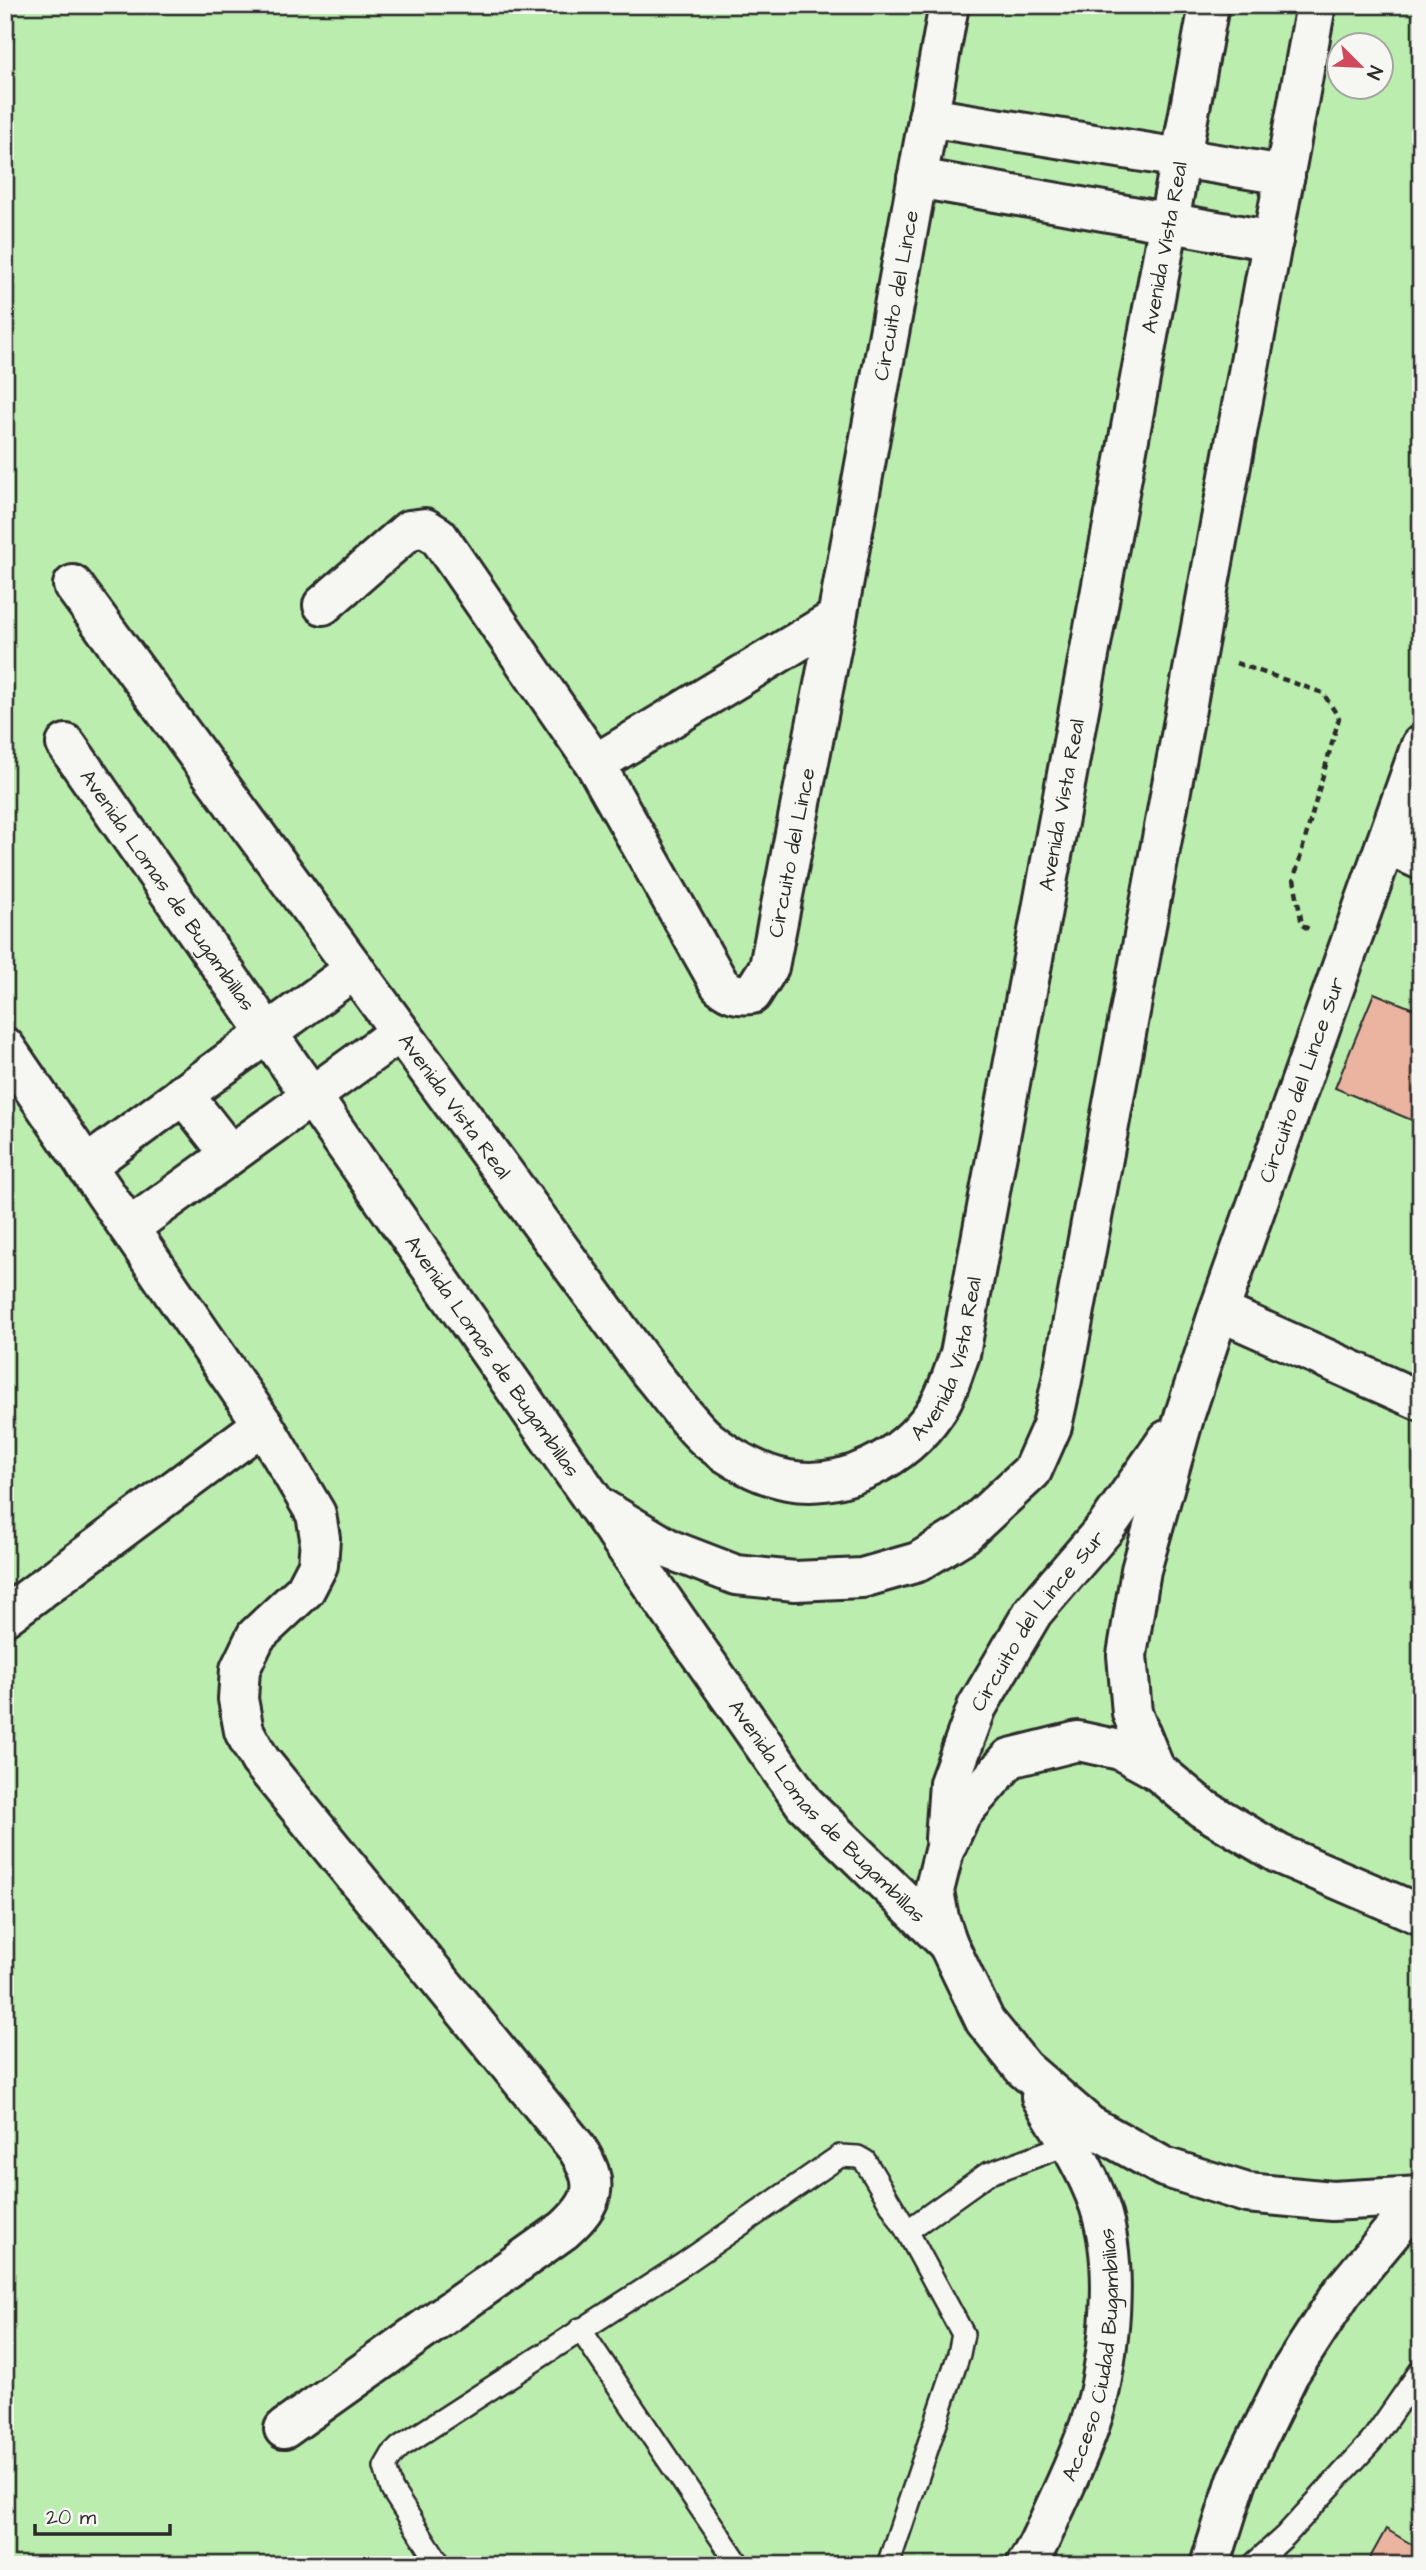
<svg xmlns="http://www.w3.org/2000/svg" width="1426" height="2570" font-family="'Architects Daughter',sans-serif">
<rect width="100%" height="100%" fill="#f6f6f2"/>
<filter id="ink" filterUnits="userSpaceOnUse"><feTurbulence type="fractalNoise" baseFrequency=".0143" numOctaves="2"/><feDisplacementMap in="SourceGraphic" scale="14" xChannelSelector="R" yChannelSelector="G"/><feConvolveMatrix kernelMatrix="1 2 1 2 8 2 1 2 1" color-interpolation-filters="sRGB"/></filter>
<g filter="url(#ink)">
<!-- green -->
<path fill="#bbeeae" stroke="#738c6c" stroke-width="2" fill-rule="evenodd" d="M5 5H1421V2565H5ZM1338 46H1380V88H1338Z"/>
<!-- building -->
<g fill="#ebb4a0" stroke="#2b2b2b" stroke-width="2">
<path d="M1374 993 1421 1012V1124L1335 1088Z"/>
<path d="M1386 2529 1421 2550V2565H1366Z"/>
</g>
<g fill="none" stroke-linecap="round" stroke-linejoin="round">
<!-- service casing -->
<g stroke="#2b2b2b" stroke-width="26">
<g id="service">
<path d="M907 2231 987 2174 1069 2144"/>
<path d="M580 2329 739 2565"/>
<path d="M440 2565 392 2490 385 2467 392 2455 400 2447 685 2263 840 2156 858 2157 865 2161 907 2231 963 2334 959 2354 888 2565"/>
<path d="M1253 2565 1285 2536 1371 2442 1421 2370"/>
</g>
</g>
<!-- minor casing -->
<g stroke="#2b2b2b" stroke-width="44">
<g id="minor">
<path d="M928 117 1285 175"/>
<path d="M917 178 1273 241"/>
<path id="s1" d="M73 585 649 1371C667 1392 688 1423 708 1440 730 1458 760 1475 788 1480 844 1490 904 1458 935 1412 947 1396 953 1372 960 1354L1209 5"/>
<path id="s2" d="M323 605 409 530 425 528 438 536 595 764 720 985C730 993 738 996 752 994L769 967 837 618 949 5"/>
<path id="s3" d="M66 744 804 1803 948 1944"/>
<path d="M595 764 837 618"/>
<path d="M1386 844 1421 860"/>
<path d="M5 1047 263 1424 316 1514 320 1538 318 1565 305 1590 256 1636 240 1669 238 1699 244 1731 260 1760 576 2147C600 2183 596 2201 564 2230L284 2429"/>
<path d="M183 1094 230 1154"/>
<path d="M86 1166 355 969"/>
<path d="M129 1228 400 1032"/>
<path d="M1219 1311 1421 1401"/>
<path d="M596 1505 671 1550 736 1575 795 1581 862 1578 918 1562 964 1534 1032 1471 1052 1426 1062 1380 1316 5"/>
<path d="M5 1616 263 1424"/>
<path id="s4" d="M1155 1769 1132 1713 1127 1655 1141 1570 1185 1414 1219 1311 1421 745"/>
<path id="s5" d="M945 1839 949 1783 977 1707 1033 1612 1107 1526 1167 1440"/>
<path d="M1421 1915 1279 1854 1202 1808 1155 1769 1120 1750 1078 1741 1010 1758 961 1814 944 1851 934 1891 939 1918 948 1944 985 2021 1024 2069 1089 2125 1164 2167 1247 2193 1332 2201 1421 2196"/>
<path id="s6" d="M1026 2565C1039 2546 1047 2524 1057 2503 1072 2471 1093 2424 1100 2389 1111 2332 1118 2261 1099 2205 1086 2167 1062 2131 1041 2097"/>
<path d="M1210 2565 1237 2480 1289 2374 1342 2292 1421 2197"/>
</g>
</g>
<!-- path -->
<path stroke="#2b2b2b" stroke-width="4.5" stroke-dasharray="7 5" stroke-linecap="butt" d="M1236 663 1323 693 1339 718 1294 879 1302 925 1310 930"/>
<!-- service -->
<use href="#service" stroke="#f6f6f2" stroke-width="21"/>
<!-- minor -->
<use href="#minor" stroke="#f6f6f2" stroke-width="38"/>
</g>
</g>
<g text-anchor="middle" stroke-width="5" stroke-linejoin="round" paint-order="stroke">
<!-- street labels -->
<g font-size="21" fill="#2b2b2b" stroke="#f6f6f2">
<text dy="7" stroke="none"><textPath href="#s1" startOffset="2515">Avenida Vista Real</textPath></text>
<text dy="7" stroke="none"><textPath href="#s2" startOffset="1426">Circuito del Lince</textPath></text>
<text dy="7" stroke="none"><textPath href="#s1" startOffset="1948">Avenida Vista Real</textPath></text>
<text dy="7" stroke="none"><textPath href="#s2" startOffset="859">Circuito del Lince</textPath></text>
<text dy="7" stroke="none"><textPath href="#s3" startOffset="178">Avenida Lomas de Bugambillas</textPath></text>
<text dy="7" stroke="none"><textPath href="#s4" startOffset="721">Circuito del Lince Sur</textPath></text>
<text dy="7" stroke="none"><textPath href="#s1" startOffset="646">Avenida Vista Real</textPath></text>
<text dy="7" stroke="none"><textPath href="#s3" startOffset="746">Avenida Lomas de Bugambillas</textPath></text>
<text dy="7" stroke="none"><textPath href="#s1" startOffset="1381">Avenida Vista Real</textPath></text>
<text dy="7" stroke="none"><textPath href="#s5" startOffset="243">Circuito del Lince Sur</textPath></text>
<text dy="7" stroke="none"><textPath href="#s3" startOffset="1312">Avenida Lomas de Bugambillas</textPath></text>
<text dy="7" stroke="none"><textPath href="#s6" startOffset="224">Acceso Ciudad Bugambilias</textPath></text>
</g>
</g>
<!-- margin -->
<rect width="1426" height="2570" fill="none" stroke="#f6f6f2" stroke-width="28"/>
<rect x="14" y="14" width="1398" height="2542" fill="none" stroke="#2b2b2b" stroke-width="2.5" filter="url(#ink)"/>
<!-- north arrow -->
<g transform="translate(1360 66) rotate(114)"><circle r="33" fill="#f6f6f2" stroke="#a5a5a2" stroke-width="2"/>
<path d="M0-5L12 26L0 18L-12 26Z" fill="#d1495b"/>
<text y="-10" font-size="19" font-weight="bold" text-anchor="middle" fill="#2b2b2b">N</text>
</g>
<!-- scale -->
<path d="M35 2524v10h135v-10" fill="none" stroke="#2b2b2b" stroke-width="3.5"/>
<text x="46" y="2524" font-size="21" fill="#2b2b2b" stroke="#f6f6f2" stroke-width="5" paint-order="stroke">20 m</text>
</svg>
